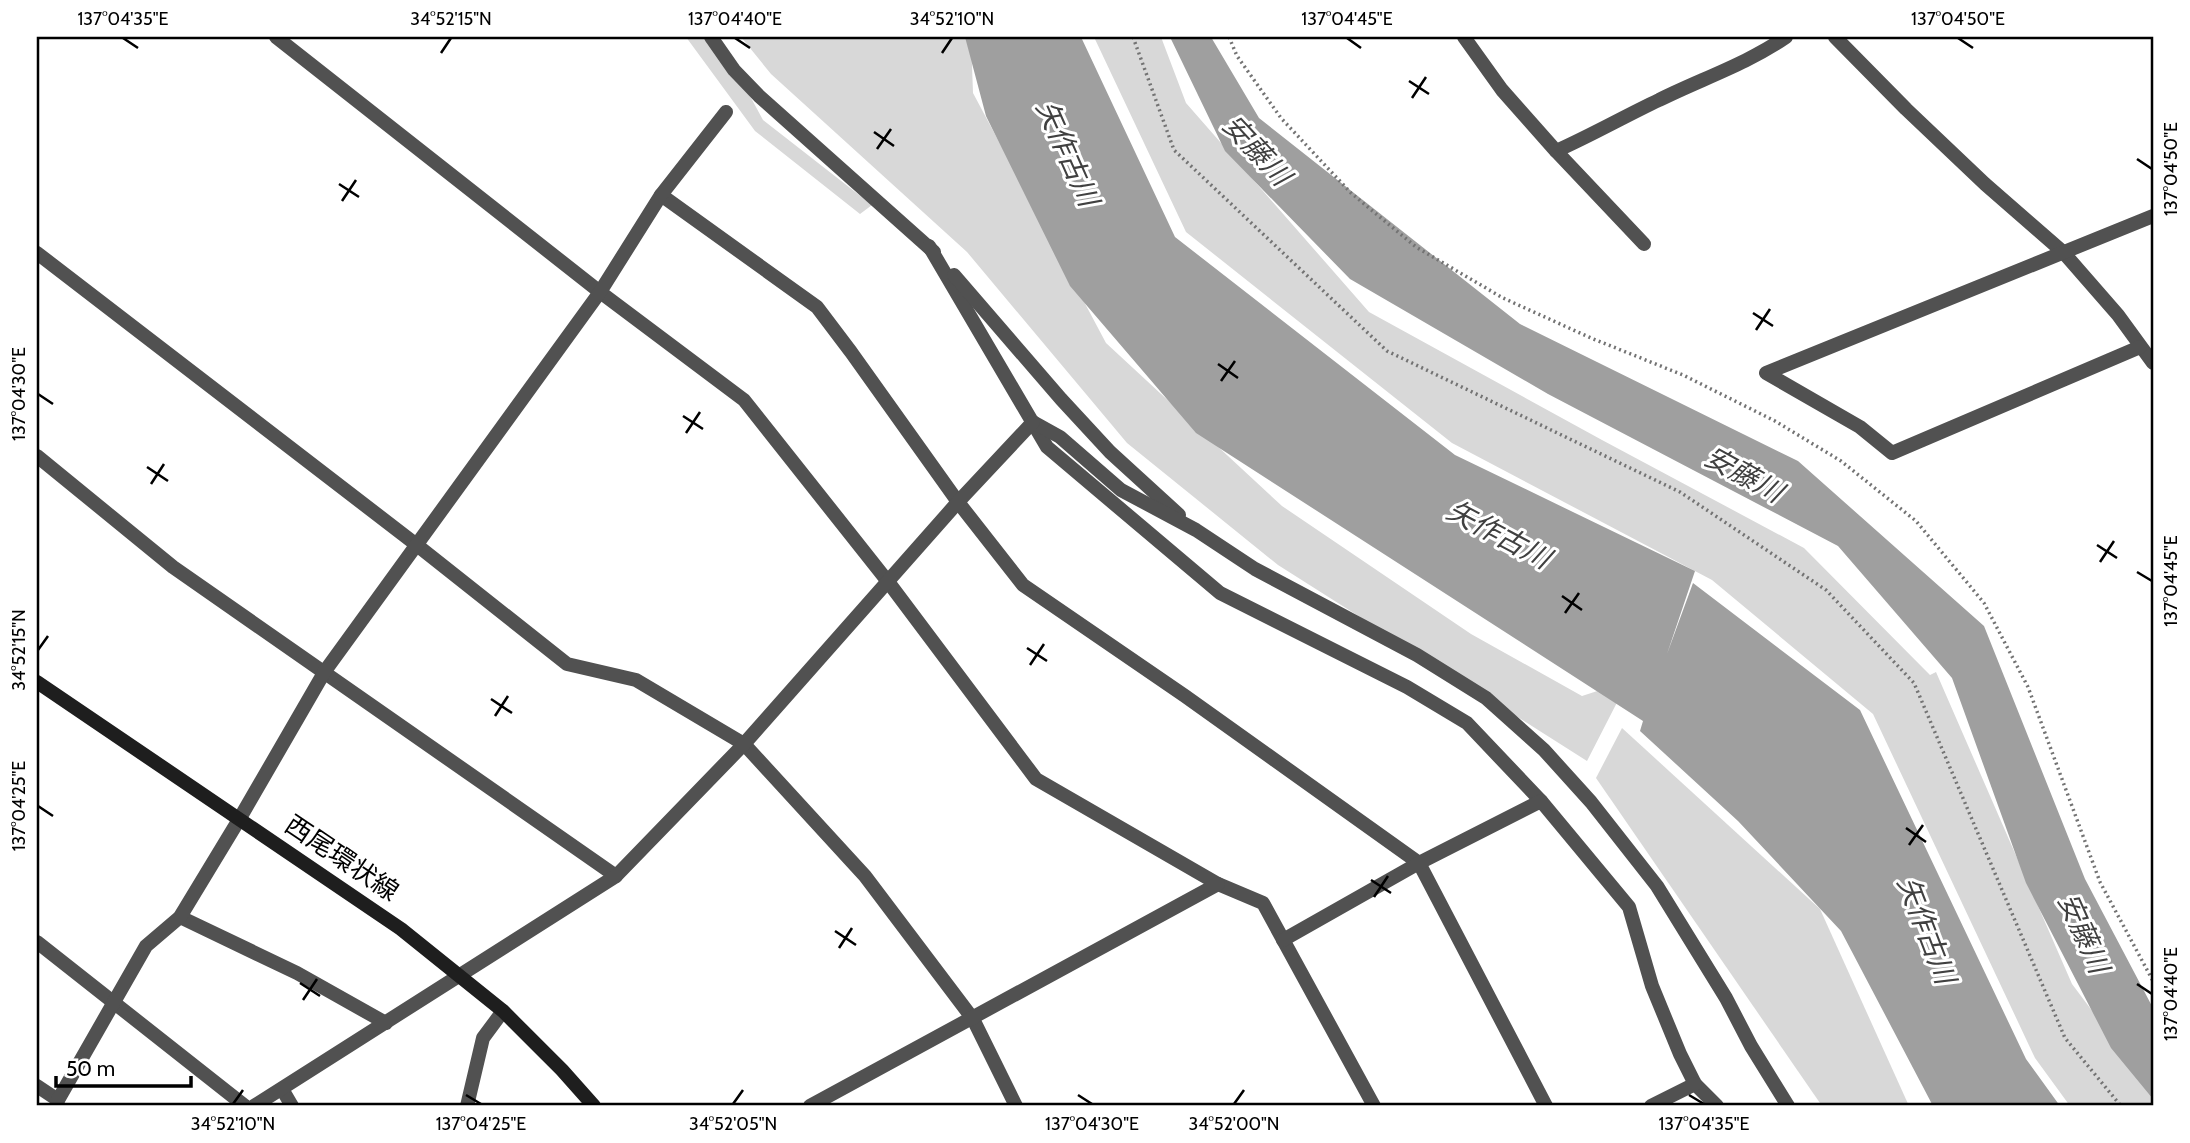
<svg xmlns="http://www.w3.org/2000/svg" width="2190" height="1143" font-family="Cabin,'Noto Sans JP',sans-serif">
<rect width="100%" height="100%" fill="#fff"/>
<!-- green -->
<g fill="#d8d8d8">
<path d="M686 37H718L763 120 872 205 860 214 755 131Z"/>
<path d="M741 37H971L973 93 1106 343 1282 506 1471 634 1582 696 1628 681 1587 761 1278 565 1127 443 967 252 771 74Z"/>
<path d="M1094 37H1161L1186 103 1369 312 1602 440 1804 548 1930 675 1936 672 2072 984 2153 1092V1106H2070L2035 1058 1873 714 1712 580 1452 443 1186 232Z"/>
<path d="M1622 728 1820 909 1909 1106H1822L1596 778Z"/>
</g>
<!-- water -->
<g fill="#9f9f9f">
<path d="M965 37H1081L1175 237 1455 455 1695 571 1667 654 1693 583 1860 710 2026 1059 2060 1106H1933L1841 931 1738 821 1640 731 1643 721 1196 433 1070 286 986 116Z"/>
<path d="M1170 37H1211L1259 118 1520 324 1798 461 1984 626 2085 879 2153 1008V1099L2111 1048 2026 883 1952 678 1838 546 1548 394 1350 279 1225 151Z"/>
</g>
<g fill="none" stroke-linecap="round" stroke-linejoin="round">
<!-- path -->
<g stroke="#737373" stroke-width="3.5" stroke-dasharray="2 3.5" stroke-linecap="butt">
<path d="M1133 37 1174 150 1387 351 1680 492 1826 590 1914 683 2065 1038 2121 1106"/>
<path d="M1229 37 1237 56 1281 118 1351 193 1416 247 1503 298 1591 338 1683 375 1775 421 1841 461 1916 521 1984 603 2028 687 2100 882 2153 981"/>
</g>
<!-- minor -->
<g stroke="#515151" stroke-width="14">
<path d="M276 37 600 292 744 400 889 583 1036 779 1218 884 1263 903 1374 1106"/>
<path d="M711 37 734 70 759 96 934 252"/>
<path d="M1464 37 1502 90 1556 151C1592 135 1625 116 1659 100 1701 79 1747 64 1786 37"/>
<path d="M1835 37 1906 109 1985 184 2063 252 2118 315 2153 363"/>
<path d="M1556 151 1644 244"/>
<path d="M661 195 817 307 851 352 958 502 1023 585 1185 696 1419 863 1546 1106"/>
<path d="M929 246 1047 447 1220 593 1407 687 1467 723 1541 801"/>
<path d="M37 253 418 546 567 664 636 680 744 744 865 876 973 1019 1016 1106"/>
<path d="M954 275 1061 399 1110 452 1179 515"/>
<path d="M2140 347 1892 453 1860 427 1766 373 2153 216"/>
<path d="M1033 422 1060 437 1121 490 1196 530 1255 569 1417 655 1486 698 1544 750 1591 802 1657 886 1726 998 1751 1046 1788 1106"/>
<path d="M37 456 173 567 616 876"/>
<path d="M180 917 297 973 386 1023"/>
<path d="M1283 940 1419 863 1541 801 1629 907 1652 986 1680 1054 1695 1084 1717 1106"/>
<path d="M37 942 245 1106"/>
<path d="M37 1086 58 1100"/>
<path d="M282 1089 292 1106"/>
<path d="M57 1106 58 1100 146 946 180 917 240 818 325 671 600 292 661 195 726 112"/>
<path d="M254 1106 616 876 744 744 958 502 1033 422"/>
<path d="M467 1106 483 1038 503 1011"/>
<path d="M810 1106 1218 884"/>
<path d="M1651 1106 1695 1084"/>
</g>
<!-- secondary -->
<path stroke="#1e1e1e" stroke-width="14" d="M37 682 401 929 503 1011 562 1070 594 1106"/>
</g>
<!-- ticks -->
<path fill="none" stroke="#000" stroke-width="2.5" d="M123 38 138 48M735 38 750 48M1347 38 1361 48M1958 38 1973 48M441 53 451 38M942 53 952 38M1409 81 1429 94M1412 98 1426 77M874 132 894 146M877 149 891 129M2137 159 2152 169M339 184 359 197M342 201 356 180M1753 313 1773 326M1756 330 1770 309M1218 364 1238 378M1221 381 1235 361M38 394 53 404M683 416 703 429M686 433 700 412M147 467 168 481M151 484 164 464M2097 545 2117 558M2100 562 2114 541M2137 572 2152 581M1562 596 1582 610M1565 613 1579 593M1027 648 1047 661M38 650 48 636M1030 665 1044 644M491 699 512 713M495 716 508 696M38 806 53 816M1906 828 1926 842M1909 845 1923 825M1371 880 1391 893M1374 897 1388 876M835 931 856 945M839 948 852 928M300 983 320 996M2137 984 2152 994M303 1000 317 979M466 1095 481 1104M1078 1095 1092 1104M1689 1095 1704 1104M233 1104 243 1090M733 1104 743 1090M1234 1104 1244 1090"/>
<g text-anchor="middle" stroke-width="6" stroke-linejoin="round" paint-order="stroke">
<!-- street labels -->
<g font-size="26" fill="#000" stroke="#fff">
<text transform="translate(342 858) rotate(34)" y="9">西尾環状線</text>
</g>
<!-- water labels -->
<g font-size="28" font-style="italic" fill="#404040" stroke="#fff">
<text transform="translate(1257 150) rotate(47)" y="10">安藤川</text>
<text transform="translate(1068 153) rotate(66)" y="10">矢作古川</text>
<text transform="translate(1744 474) rotate(29)" y="10">安藤川</text>
<text transform="translate(1499 534) rotate(28)" y="10">矢作古川</text>
<text transform="translate(1927 930) rotate(69)" y="10">矢作古川</text>
<text transform="translate(2084 933) rotate(66)" y="10">安藤川</text>
</g>
</g>
<!-- border -->
<rect width="2190" height="1143" fill="none" stroke="#ffffff" stroke-width="77"/>
<!-- scale -->
<path d="M56 1076v10h135v-10" fill="none" stroke="#000000" stroke-width="3.5"/>
<text x="66" y="1076" font-size="21" fill="#000000" stroke="#ffffff" stroke-width="5" paint-order="stroke">50 m</text>
<rect x="38" y="38" width="2114" height="1066" fill="none" stroke="#000" stroke-width="2.5"/>
<g font-size="18" text-anchor="middle" fill="#000">
<text x="123" y="25">137°04'35"E</text>
<text x="451" y="25">34°52'15"N</text>
<text x="735" y="25">137°04'40"E</text>
<text x="952" y="25">34°52'10"N</text>
<text x="1347" y="25">137°04'45"E</text>
<text x="1958" y="25">137°04'50"E</text>
<text transform="translate(2171 169) rotate(-90)" y="6">137°04'50"E</text>
<text transform="translate(19 394) rotate(-90)" y="6">137°04'30"E</text>
<text transform="translate(2171 581) rotate(-90)" y="6">137°04'45"E</text>
<text transform="translate(19 650) rotate(-90)" y="6">34°52'15"N</text>
<text transform="translate(19 806) rotate(-90)" y="6">137°04'25"E</text>
<text transform="translate(2171 994) rotate(-90)" y="6">137°04'40"E</text>
<text x="233" y="1130">34°52'10"N</text>
<text x="481" y="1130">137°04'25"E</text>
<text x="733" y="1130">34°52'05"N</text>
<text x="1092" y="1130">137°04'30"E</text>
<text x="1234" y="1130">34°52'00"N</text>
<text x="1704" y="1130">137°04'35"E</text>
</g>
</svg>
